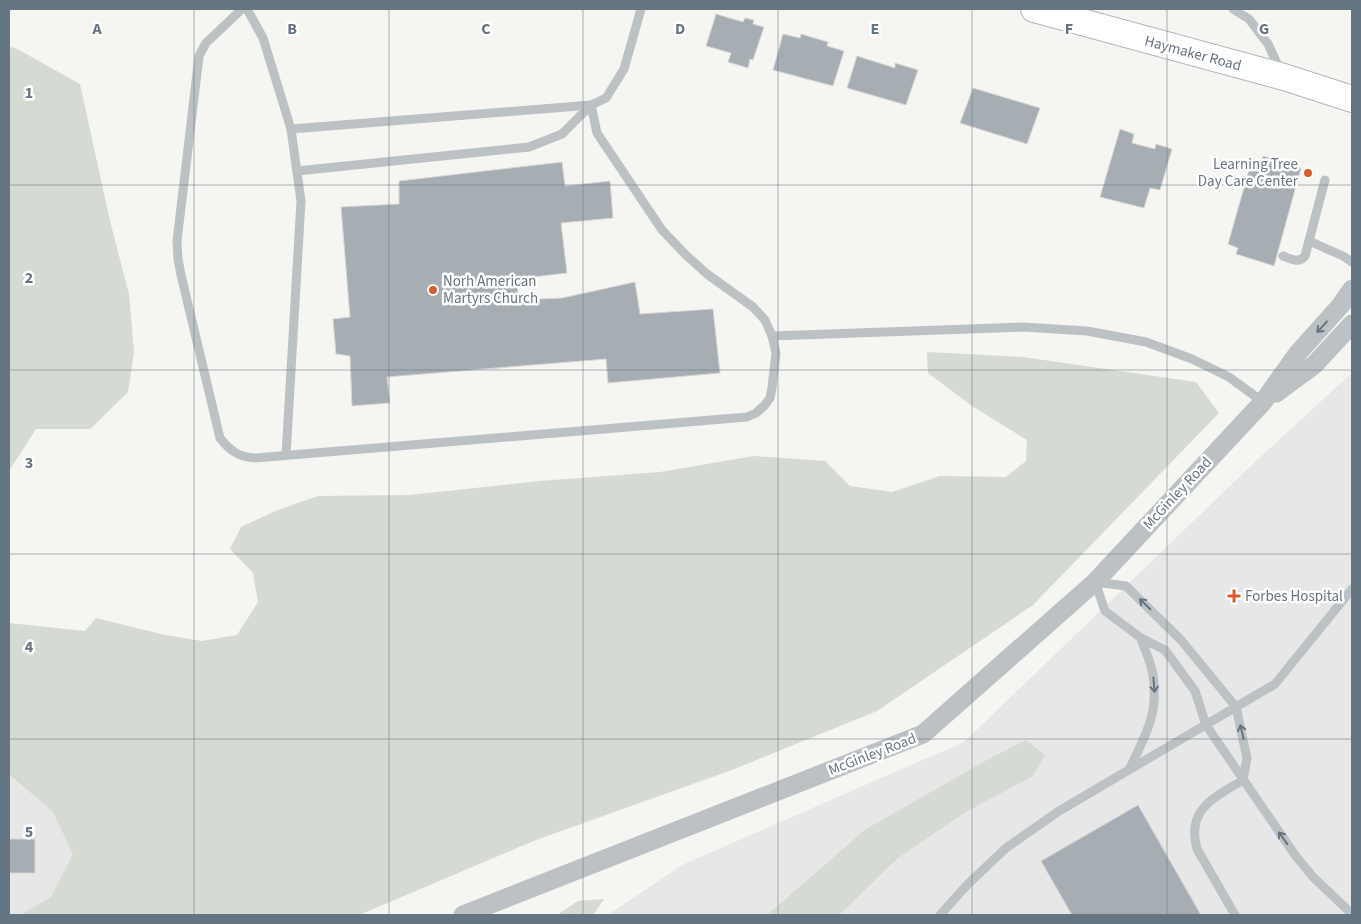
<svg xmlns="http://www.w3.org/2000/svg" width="1361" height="924" font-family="'Source Sans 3',sans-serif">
<rect width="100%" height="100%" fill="#f5f5f2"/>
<!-- built -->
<g fill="#e6e7e6">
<path d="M1352 373V915H608L682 865 964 742 1257 460Z"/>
<path d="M9 684 177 915H9Z"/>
</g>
<!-- green -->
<g fill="#d5dad2">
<path d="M9 46 19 50 80 84 110 221 129 294 134 352 128 392 90 429H36L9 471Z"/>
<path d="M927 352 1023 357 1196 382 1219 413 1033 605 877 711 732 770 536 840 359 915H20L51 897 73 854 53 812 9 774V623L85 631 96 618 165 635 202 641 237 635 258 602 253 573 230 549 241 527 278 510 318 496 410 495 540 481 660 472 754 456 825 461 850 486 892 492 940 476 1006 477 1026 461 1027 440 972 406 928 373Z"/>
<path d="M1026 740 1045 755 1033 776 966 812 898 858 839 915H767L866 829 987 760Z"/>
<path d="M604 899 593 915H557L578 901Z"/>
</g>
<!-- building -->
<g fill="#a6aeb3" stroke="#d7d7d5">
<path d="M716 14 743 22 745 18 754 20 753 24 764 27 753 60 750 59 748 68 728 62 731 53 706 46Z"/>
<path d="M783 34 800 38 801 34 828 42 827 46 844 51 833 86 773 70Z"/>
<path d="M857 56 895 68V63L918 70 906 105 847 88Z"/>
<path d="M973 88 1040 108 1027 144 960 123Z"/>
<path d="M1120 129 1134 134 1132 143 1155 149 1156 144 1172 149 1160 190 1150 188 1144 208 1100 197Z"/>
<path d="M1263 156 1301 168 1274 266 1236 254 1238 248 1228 244 1251 163 1260 166Z"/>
<path d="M562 162 565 186 610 181 613 218 561 223 567 273 516 279 519 300 562 298 635 282 640 314 713 309 720 373 608 383 606 359 387 377 390 403 352 406 350 356 336 354 333 319 350 317 341 207 399 204V181Z"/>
<path d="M1138 805 1201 915H1072L1041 861Z"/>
<path d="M1138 805 1201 915H1072L1041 861Z"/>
<rect x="9" y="839" width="26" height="34"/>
</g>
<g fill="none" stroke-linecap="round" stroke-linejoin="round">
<!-- secondary casing -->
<g stroke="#b1b6bb" stroke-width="28">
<path id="secondary" d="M1034 9 1284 77 1352 99"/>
</g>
<!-- lane -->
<g stroke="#bcc1c4" stroke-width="9">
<path d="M242 9 206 43 199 56 177 241 178 259 181 275 220 438C230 451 239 457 255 458L747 417 756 413 764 406 770 398 772 388 776 353 772 336 765 320 753 307 707 274 687 256 662 230 597 133 591 105 562 134 529 147 297 171"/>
<path d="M247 9 263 38 291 129 301 201 286 455"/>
<path d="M1233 9 1249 19 1268 44 1280 70"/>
<path d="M291 129 591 105 606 98 624 69 641 9"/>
<path d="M1309 241 1343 256 1352 262"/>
<path d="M1283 256C1291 259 1299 264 1305 256L1325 180"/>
<path d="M772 336 1023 327 1087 331 1146 342 1192 359 1229 377 1263 402"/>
<path d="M1129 770C1145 736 1159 714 1153 675 1151 663 1145 650 1141 638"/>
<path d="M940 915 967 885 1006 848 1059 811 1275 684 1352 589"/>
<path d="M1235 915 1197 849C1186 809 1214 798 1243 780L1247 758 1236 707 1181 640 1126 586 1095 582 1105 611 1141 638 1165 650 1195 691 1206 725 1295 855 1313 877 1352 914"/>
</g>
<!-- street -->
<g stroke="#bcc1c4" stroke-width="19">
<path d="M1276 393 1314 365 1352 324"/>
<path d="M463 915 923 734 1095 582 1263 402 1298 353 1341 305 1352 289"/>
</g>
<!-- secondary -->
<use href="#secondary" stroke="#fff" stroke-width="26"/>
</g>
<!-- one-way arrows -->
<defs><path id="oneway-shaft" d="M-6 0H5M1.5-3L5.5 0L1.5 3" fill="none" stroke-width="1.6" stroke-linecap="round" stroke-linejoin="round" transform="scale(1.25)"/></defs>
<g stroke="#667582">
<use href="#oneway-shaft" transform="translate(1322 327) rotate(132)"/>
<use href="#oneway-shaft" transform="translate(1145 604) rotate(-136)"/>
<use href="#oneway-shaft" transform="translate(1154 685) rotate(85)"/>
<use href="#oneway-shaft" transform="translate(1242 732) rotate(-103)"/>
<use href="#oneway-shaft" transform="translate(1283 838) rotate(-125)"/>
</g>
<!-- grid -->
<path fill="none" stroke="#667582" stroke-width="1" stroke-opacity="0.55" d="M194 9V915M389 9V915M583 9V915M778 9V915M972 9V915M1167 9V915M9 185H1352M9 370H1352M9 554H1352M9 739H1352"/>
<!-- markers -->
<g fill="#d95c2f" stroke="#fff" stroke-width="2">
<circle cx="1308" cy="173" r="5"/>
<circle cx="433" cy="290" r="5"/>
<path d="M1231.5 588.5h5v5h5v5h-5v5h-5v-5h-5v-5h5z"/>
</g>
<g text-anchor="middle" stroke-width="5" stroke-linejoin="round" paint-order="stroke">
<!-- street labels -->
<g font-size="15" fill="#667582" stroke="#fff">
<text transform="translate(1193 53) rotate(15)" y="5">Haymaker Road</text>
<text transform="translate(1177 493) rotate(-47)" y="5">McGinley Road</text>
<text transform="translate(872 754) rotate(-21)" y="5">McGinley Road</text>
</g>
<!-- poi labels -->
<g font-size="15" fill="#667582" stroke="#fff" text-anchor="start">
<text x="1298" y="169" text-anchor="end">Learning Tree<tspan x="1298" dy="17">Day Care Center</tspan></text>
<text x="443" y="286">Norh American<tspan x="443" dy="17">Martyrs Church</tspan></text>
<text x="1245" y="601">Forbes Hospital</text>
</g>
</g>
<g font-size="16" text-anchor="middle" font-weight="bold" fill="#667582" stroke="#fff" stroke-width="5" stroke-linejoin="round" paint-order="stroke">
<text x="97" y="34">A</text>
<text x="292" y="34">B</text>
<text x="486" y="34">C</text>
<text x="680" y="34">D</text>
<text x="875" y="34">E</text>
<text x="1069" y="34">F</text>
<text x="1264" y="34">G</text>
<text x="29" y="98">1</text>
<text x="29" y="283">2</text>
<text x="29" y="468">3</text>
<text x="29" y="652">4</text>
<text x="29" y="837">5</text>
</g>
<!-- border -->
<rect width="1361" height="924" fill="none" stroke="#667582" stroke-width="20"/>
</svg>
